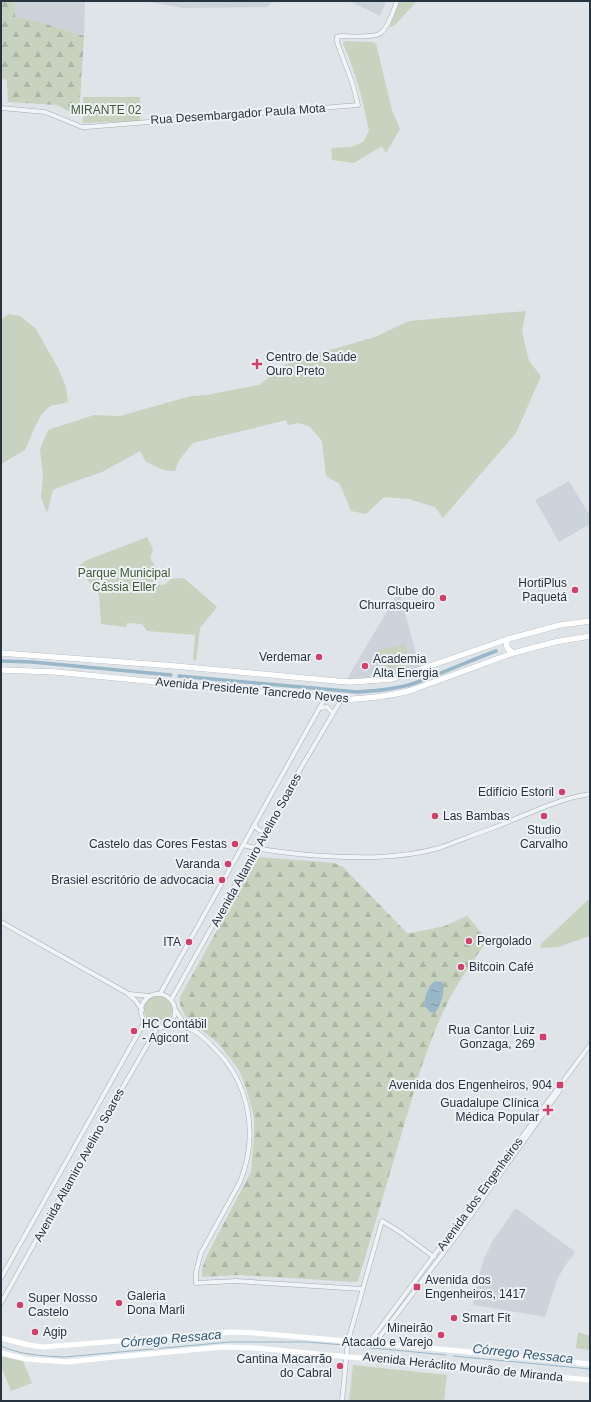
<svg xmlns="http://www.w3.org/2000/svg" width="591" height="1402" font-family="Arial,sans-serif">
<defs>
<pattern id="forest-firs" width="22" height="20" patternUnits="userSpaceOnUse"><rect width="22" height="20" fill="#c7d2bf"/><path d="M5 1l3.5 6h-7zM16 11l3.5 6h-7z" fill="#abb5a5"/></pattern>
<pattern id="water-ripples" width="26" height="14" patternUnits="userSpaceOnUse"><rect width="26" height="14" fill="#99b7c9"/><path d="M2 4q2-2 4 0t4 0M15 11q2-2 4 0t4 0" fill="none" stroke="#7d96a5"/></pattern>
</defs>
<rect width="100%" height="100%" fill="#dfe4e8"/>
<!-- built -->
<g fill="#cdd3da">
<path d="M15 1H85L84 36 33 20 15 17Z"/>
<path d="M145 1H274L267 7 183 8Z"/>
<path d="M349 1H386L380 16Z"/>
<path d="M569 481 590 516V524L559 542 535 500Z"/>
<path d="M399 591 420 668 405 673 387 677 347 679Z"/>
<path d="M515 1209H517L574 1251 575 1253 564 1267 557 1280 545 1317 474 1305 473 1303 478 1279 484 1259 492 1242Z"/>
</g>
<!-- green -->
<g fill="#c7d2bf">
<path d="M398 1H419L416 2 395 25 390 27Z"/>
<path d="M345 41 372 42 376 44 392 110 400 129 386 153 382 146 354 163 332 160 331 148 351 147 363 142 369 131C363 101 356 72 343 44Z"/>
<path d="M83 97H140V121L83 123Z"/>
<path d="M526 311 522 331 529 361 541 376 516 433 443 518 435 507 409 499 384 497 366 514 351 511 340 484 326 476 322 441 310 427 299 423 288 425 286 420 193 443 179 460 175 471C162 472 157 466 146 462L140 451 102 472 65 485 53 490 47 513 41 497 43 477 40 449 48 430 94 415 120 416 191 396 206 395 259 385 284 365 326 351 375 337 409 321Z"/>
<path d="M9 314 20 316 36 329 58 368 66 387 68 402 50 406 41 415 34 429 25 450 1 464V319Z"/>
<path d="M147 537 153 549 150 558 157 569 153 575C153 582 157 586 164 585L171 579 184 578 217 607 200 628 196 661 193 660 195 635 147 631 142 624 127 623 126 627 101 624 99 595 78 567 85 561Z"/>
<path d="M405 644 412 665 397 669 396 667 385 671 378 650Z"/>
<path d="M590 898V936L558 947 542 948 540 946 541 944Z"/>
<circle cx="158" cy="1010" r="14"/>
<path d="M578 1332 590 1336V1350L576 1348Z"/>
<path d="M1 1356 23 1361 32 1383 11 1391 1 1366Z"/>
<path d="M353 1365 447 1375 444 1401H349Z"/>
</g>
<!-- forest -->
<g fill="url(#forest-firs)">
<path d="M1 1H15V17L33 20 84 36 79 117 57 105 8 102 7 80 1 79Z"/>
<path d="M259 857 334 863 343 867 407 933H411L445 926 467 916 486 938 487 941C472 962 458 982 447 1004 436 1026 428 1048 420 1071L358 1281 354 1282 240 1275 202 1277V1269L208 1253 251 1172 254 1134V1117L246 1088 239 1070 218 1043 186 1018 180 1004V997L257 858Z"/>
</g>
<!-- water -->
<path fill="url(#water-ripples)" d="M435 981 442 982C446 988 441 1008 434 1013L430 1012 424 1005C425 996 428 986 435 981Z"/>
<g fill="none" stroke-linecap="round" stroke-linejoin="round">
<!-- stream -->
<g stroke="#99b7c9" stroke-width="1">
<path d="M1 1346C20 1355 43 1356 64 1357L230 1342H306L344 1345"/>
<path d="M351 1346 446 1355"/>
<path d="M453 1356 590 1369"/>
</g>
<!-- canal -->
<g stroke="#99b7c9" stroke-width="3.5">
<path d="M1 661 32 662 171 675"/>
<path d="M179 676 357 692C376 691 397 689 415 683 443 673 469 661 496 651"/>
</g>
<!-- tertiary casing -->
<g stroke="#a4acb2" stroke-width="5">
<g id="tertiary">
<path d="M1 108 45 112 82 127H87L358 105 353 85 337 42V37L341 36C351 36 370 38 379 34 387 30 394 10 397 1"/>
<path d="M320 708 327 707 333 713"/>
<path d="M255 825C257 830 261 832 267 830"/>
<path d="M243 845C265 851 286 853 309 855 352 858 396 860 439 848 456 842 473 835 490 829 523 817 555 799 590 794"/>
<path d="M1 922 127 993 136 1001 142 1010"/>
<path d="M129 994 150 996"/>
<path d="M160 994 325 698"/>
<circle cx="158" cy="1011" r="17"/>
<path d="M171 1000 295 778 341 700"/>
<path d="M176 1011 187 1028"/>
<path d="M168 1024C174 1025 180 1026 186 1027 197 1031 206 1039 213 1047 250 1082 259 1135 240 1182L201 1253 196 1272V1283L236 1281 362 1289"/>
<path d="M1 1278 145 1021"/>
<path d="M1 1303 90 1144 157 1028"/>
<path d="M369 1343 590 1045"/>
<path d="M375 1343 454 1239 560 1090"/>
<path d="M342 1401 348 1341 382 1221 400 1232 434 1257"/>
</g>
</g>
<!-- primary casing -->
<g stroke="#9eaab4" stroke-width="6">
<g id="primary">
<path d="M508 639C505 646 507 649 513 653"/>
<path d="M1 653 175 666 336 681 351 682 392 679 508 639 560 625 590 621"/>
<path d="M1 670 56 672 341 700C365 698 388 697 412 690L513 653 555 642 590 636"/>
</g>
</g>
<!-- tertiary -->
<use href="#tertiary" stroke="#f1f4f7" stroke-width="4"/>
<!-- secondary -->
<g stroke="#fff" stroke-width="5">
<path d="M1 1338 29 1345 43 1347 232 1332 255 1333 450 1350 590 1364"/>
<path d="M1 1353 26 1359 67 1362 105 1358 223 1347 255 1348 590 1380"/>
</g>
<!-- primary -->
<use href="#primary" stroke="#fff" stroke-width="5.5"/>
</g>
<!-- markers -->
<g fill="#d1406a" stroke="#eef2f6" stroke-width="1.5">
<path d="M255 358h4v4h4v4h-4v4h-4v-4h-4v-4h4z"/>
<circle cx="575" cy="590" r="4"/>
<circle cx="443" cy="598" r="4"/>
<circle cx="319" cy="657" r="4"/>
<circle cx="365" cy="666" r="4"/>
<circle cx="562" cy="792" r="4"/>
<circle cx="435" cy="816" r="4"/>
<circle cx="544" cy="816" r="4"/>
<circle cx="235" cy="844" r="4"/>
<circle cx="228" cy="864" r="4"/>
<circle cx="222" cy="880" r="4"/>
<circle cx="469" cy="941" r="4"/>
<circle cx="189" cy="942" r="4"/>
<circle cx="461" cy="967" r="4"/>
<circle cx="134" cy="1031" r="4"/>
<rect x="539" y="1033" width="8" height="8" rx="2"/>
<rect x="556" y="1081" width="8" height="8" rx="2"/>
<path d="M546 1104h4v4h4v4h-4v4h-4v-4h-4v-4h4z"/>
<rect x="413" y="1283" width="8" height="8" rx="2"/>
<circle cx="119" cy="1303" r="4"/>
<circle cx="20" cy="1305" r="4"/>
<circle cx="454" cy="1318" r="4"/>
<circle cx="35" cy="1332" r="4"/>
<circle cx="441" cy="1335" r="4"/>
<circle cx="340" cy="1366" r="4"/>
</g>
<g text-anchor="middle" stroke-width="4" stroke-linejoin="round" paint-order="stroke">
<!-- park labels -->
<g font-size="12" fill="#415c34" stroke="#eef2f6">
<text x="106" y="114">MIRANTE 02</text>
<text x="124" y="577">Parque Municipal<tspan x="124" dy="14">Cássia Eller</tspan></text>
</g>
<!-- street labels -->
<g font-size="12" fill="#273440" stroke="#eef2f6">
<text transform="translate(238 114) rotate(-4)" y="4">Rua Desembargador Paula Mota</text>
<text transform="translate(252 690) rotate(5)" y="4">Avenida Presidente Tancredo Neves</text>
<text transform="translate(256 850) rotate(-61)" y="4">Avenida Altamiro Avelino Soares</text>
<text transform="translate(79 1165) rotate(-61)" y="4">Avenida Altamiro Avelino Soares</text>
<text transform="translate(480 1194) rotate(-54)" y="4">Avenida dos Engenheiros</text>
<text transform="translate(463 1367) rotate(6)" y="4">Avenida Heráclito Mourão de Miranda</text>
</g>
<!-- poi labels -->
<g font-size="12" fill="#273440" stroke="#eef2f6" text-anchor="end">
<text x="266" y="361" text-anchor="start">Centro de Saúde<tspan x="266" dy="14">Ouro Preto</tspan></text>
<text x="567" y="587">HortiPlus<tspan x="567" dy="14">Paquetá</tspan></text>
<text x="435" y="595">Clube do<tspan x="435" dy="14">Churrasqueiro</tspan></text>
<text x="311" y="661">Verdemar</text>
<text x="373" y="663" text-anchor="start">Academia<tspan x="373" dy="14">Alta Energia</tspan></text>
<text x="554" y="796">Edifício Estoril</text>
<text x="443" y="820" text-anchor="start">Las Bambas</text>
<text x="544" y="834" text-anchor="middle">Studio<tspan x="544" dy="14">Carvalho</tspan></text>
<text x="227" y="848">Castelo das Cores Festas</text>
<text x="220" y="868">Varanda</text>
<text x="214" y="884">Brasiel escritório de advocacia</text>
<text x="477" y="945" text-anchor="start">Pergolado</text>
<text x="181" y="946">ITA</text>
<text x="469" y="971" text-anchor="start">Bitcoin Café</text>
<text x="142" y="1028" text-anchor="start">HC Contábil<tspan x="142" dy="14">- Agicont</tspan></text>
<text x="535" y="1034">Rua Cantor Luiz<tspan x="535" dy="14">Gonzaga, 269</tspan></text>
<text x="552" y="1089">Avenida dos Engenheiros, 904</text>
<text x="539" y="1107">Guadalupe Clínica<tspan x="539" dy="14">Médica Popular</tspan></text>
<text x="425" y="1284" text-anchor="start">Avenida dos<tspan x="425" dy="14">Engenheiros, 1417</tspan></text>
<text x="127" y="1300" text-anchor="start">Galeria<tspan x="127" dy="14">Dona Marli</tspan></text>
<text x="28" y="1302" text-anchor="start">Super Nosso<tspan x="28" dy="14">Castelo</tspan></text>
<text x="462" y="1322" text-anchor="start">Smart Fit</text>
<text x="433" y="1332">Mineirão<tspan x="433" dy="14">Atacado e Varejo</tspan></text>
<text x="43" y="1336" text-anchor="start">Agip</text>
<text x="332" y="1363">Cantina Macarrão<tspan x="332" dy="14">do Cabral</tspan></text>
</g>
<!-- water labels -->
<g font-size="13" font-style="italic" fill="#315874" stroke="#eef2f6">
<text transform="translate(171 1338) rotate(-5)" y="5">Córrego Ressaca</text>
<text transform="translate(523 1353) rotate(6)" y="5">Córrego Ressaca</text>
</g>
</g>
<!-- border -->
<rect width="591" height="1402" fill="none" stroke="#273440" stroke-width="4"/>
</svg>
